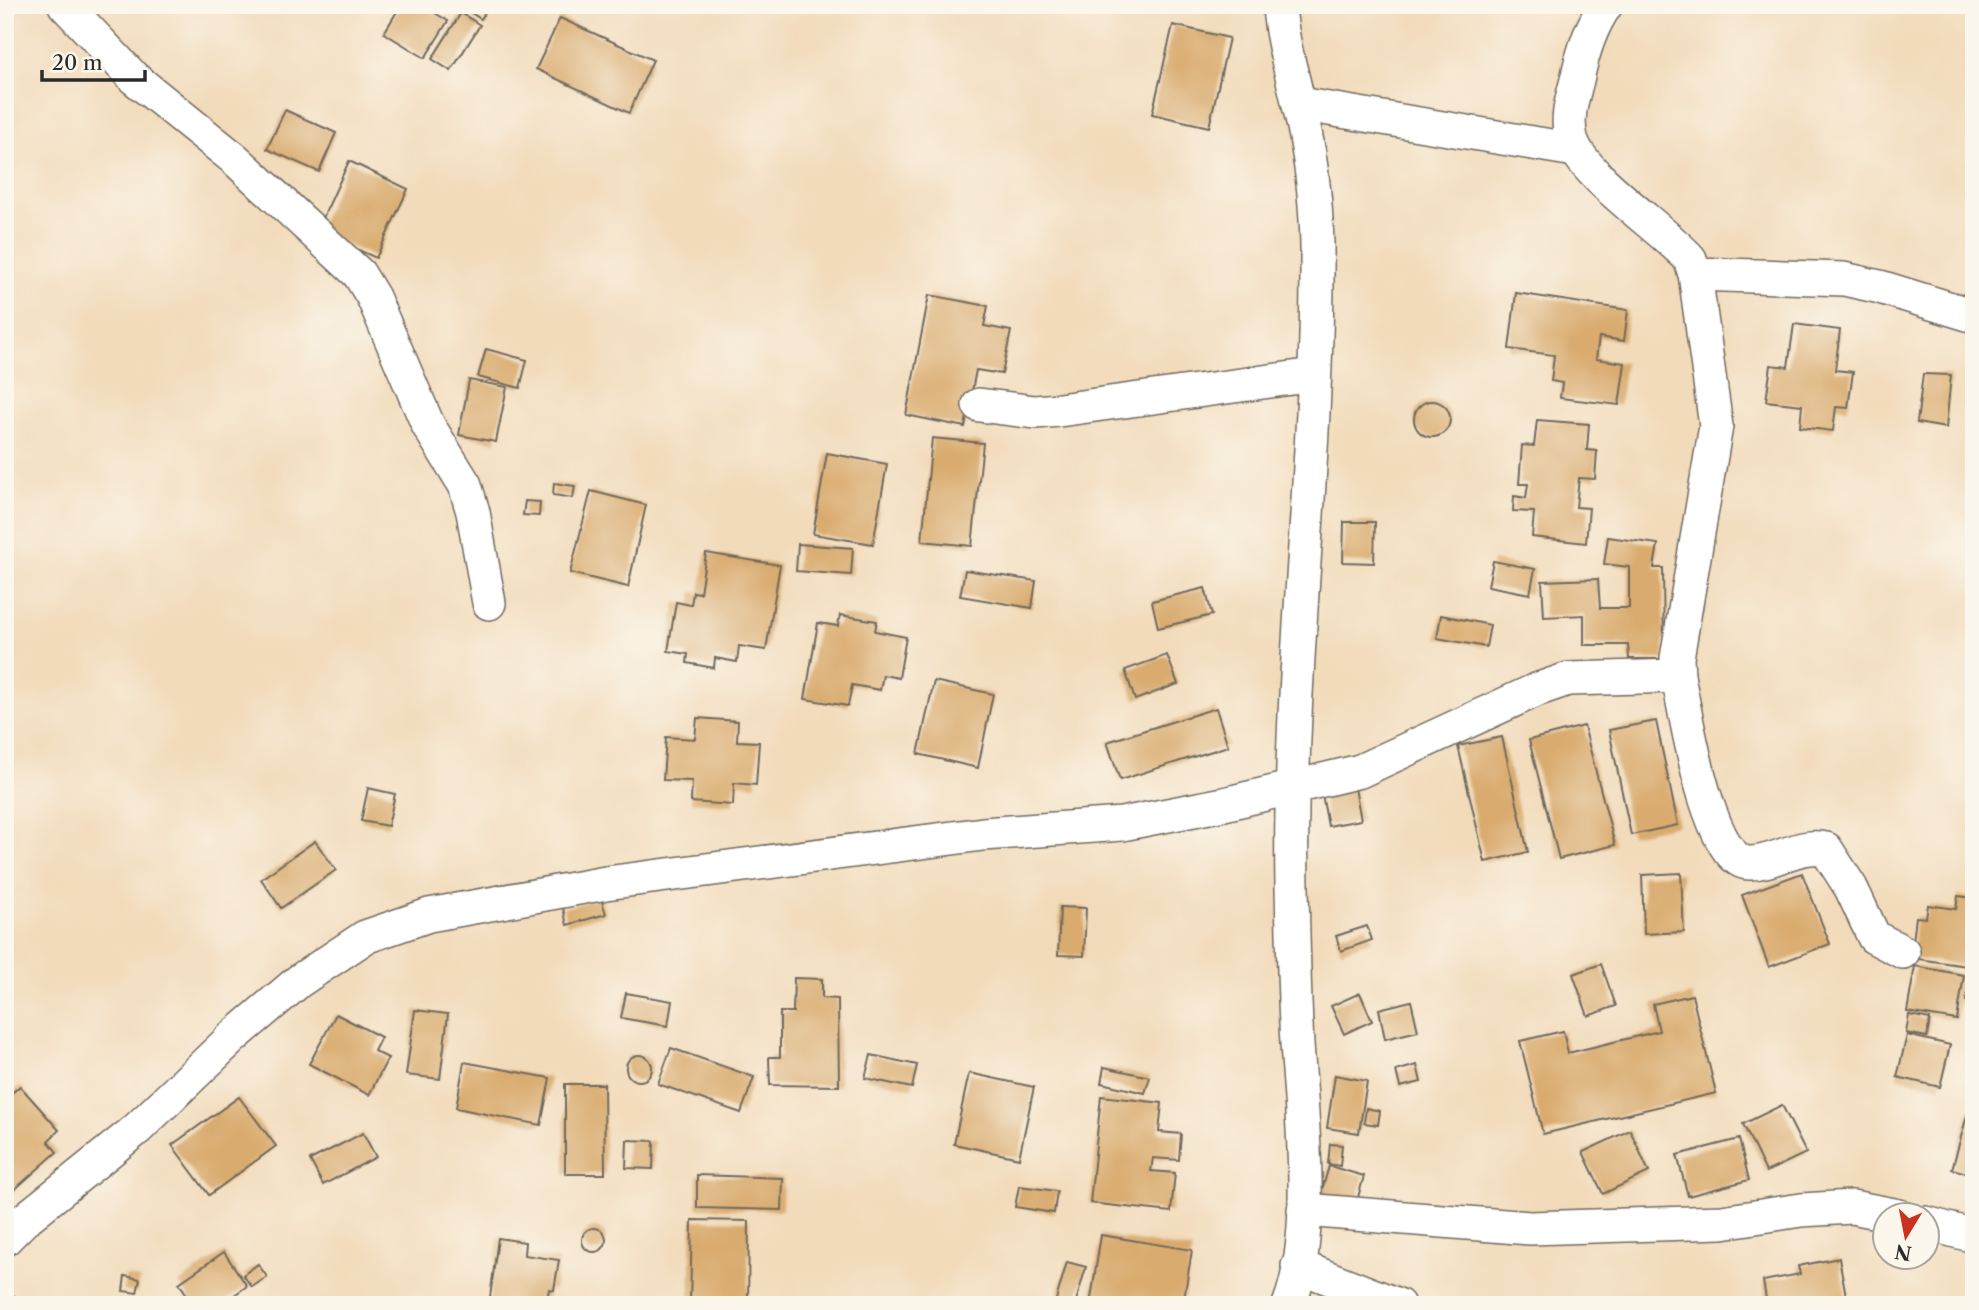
<svg xmlns="http://www.w3.org/2000/svg" width="1979" height="1310" font-family="'Libre Caslon Text',serif">
<rect width="100%" height="100%" fill="#fbf7ec"/>
<filter id="ink" filterUnits="userSpaceOnUse"><feTurbulence type="fractalNoise" baseFrequency=".0143" numOctaves="2"/><feDisplacementMap in="SourceGraphic" scale="14" xChannelSelector="R" yChannelSelector="G"/><feConvolveMatrix kernelMatrix="1 2 1 2 8 2 1 2 1" color-interpolation-filters="sRGB"/></filter>
<filter id="wash" filterUnits="userSpaceOnUse"><feTurbulence type="fractalNoise" baseFrequency=".00686" numOctaves="4" result="noise"/><feDisplacementMap in="SourceGraphic" scale="28" xChannelSelector="R" yChannelSelector="G"/><feGaussianBlur stdDeviation="1.57" result="paint"/><feColorMatrix in="noise" values="0 0 0 0 0 0 0 0 0 0 0 0 0 0 0 0 0 1.4 0 .05"/><feComposite in="paint" operator="in"/></filter>
<g filter="url(#wash)">
<rect width="100%" height="100%" fill="#f2dbbb"/>
<g id="blocks">
<!-- building -->
<g fill="#d9ab6e">
<path d="M401 5H422L448 21 425 58 384 33Z"/>
<path d="M458 5H489L481 19Z"/>
<path d="M461 13 480 25 451 71 432 59Z"/>
<path d="M560 18 653 60 629 113 536 69Z"/>
<path d="M1173 25 1229 38 1209 127 1152 114Z"/>
<path d="M285 110 336 133 319 172 267 149Z"/>
<path d="M349 161 408 189 376 258 317 231Z"/>
<path d="M1516 293 1628 310 1624 341 1599 337 1596 359 1625 363 1619 405 1560 398 1562 383 1551 381 1554 355 1509 349Z"/>
<path d="M929 295 988 306 984 326 1011 331 1002 374 976 370 965 427 906 415Z"/>
<path d="M1794 324 1840 330 1835 370 1853 372 1848 408 1836 407 1833 431 1800 427 1802 405 1766 401 1771 365 1788 367Z"/>
<path d="M486 349 527 360 520 388 478 377Z"/>
<path d="M1923 374 1951 375 1946 428 1917 423Z"/>
<path d="M469 380 507 387 496 442 459 435Z"/>
<circle cx="1432" cy="419" r="18"/>
<path d="M1537 420 1589 424 1587 450 1597 451 1595 479 1579 478 1576 507 1589 508 1586 543 1532 537 1534 512 1513 511 1514 496 1526 498 1528 484H1519L1522 445 1534 446Z"/>
<path d="M932 438 983 443 972 546 922 541Z"/>
<path d="M827 453 887 464 873 544 813 534Z"/>
<path d="M554 483 575 486 573 498 553 495Z"/>
<path d="M591 491 646 505 628 587 570 573Z"/>
<path d="M525 501 540 502 539 516 523 515Z"/>
<path d="M1344 522H1375L1374 563 1343 562Z"/>
<path d="M1608 537 1658 544 1654 568H1663L1664 659H1629L1628 645H1584V615L1544 617 1542 581 1598 579 1600 608H1629V567L1604 564Z"/>
<path d="M798 544 853 548 851 575 796 571Z"/>
<path d="M706 553 780 565 766 650 739 646 737 662 715 658 714 668 687 663 688 654 668 651 676 602 691 605 693 592 700 593Z"/>
<path d="M1493 561 1535 569 1530 594 1488 586Z"/>
<path d="M965 570 1036 581 1032 608 960 596Z"/>
<path d="M1205 588 1212 615 1158 628 1152 601Z"/>
<path d="M840 615 877 621 875 631 906 637 899 678 883 675 880 690 852 685 848 706 805 699 818 623 838 626Z"/>
<path d="M1441 615 1490 625 1486 647 1437 638Z"/>
<path d="M1167 655 1178 684 1135 700 1125 670Z"/>
<path d="M934 681 993 694 978 768 918 754Z"/>
<path d="M1216 708 1228 746 1120 780 1107 742Z"/>
<path d="M697 718 738 721 737 741 759 742 756 785 734 783 733 805 691 802 692 781 663 780 666 737 695 739Z"/>
<path d="M1656 721 1678 825 1631 835 1609 730Z"/>
<path d="M1584 726 1615 845 1559 859 1529 740Z"/>
<path d="M1502 737 1528 852 1485 862 1458 746Z"/>
<path d="M368 788 395 794 388 826 361 821Z"/>
<path d="M1355 788 1361 820 1328 826 1322 794Z"/>
<path d="M315 841 336 870 281 908 261 879Z"/>
<path d="M1681 873 1684 932 1644 934 1642 875Z"/>
<path d="M1802 873 1830 944 1769 967 1742 895Z"/>
<path d="M1958 896 1974 898V967L1911 958 1916 917 1926 918 1928 905 1956 909Z"/>
<path d="M601 898 606 914 567 925 563 908Z"/>
<path d="M1060 907 1086 908 1084 956 1058 955Z"/>
<path d="M1367 926 1372 940 1341 951 1336 936Z"/>
<path d="M1601 964 1616 1006 1588 1016 1573 974Z"/>
<path d="M1915 966 1964 975 1957 1020 1907 1012Z"/>
<path d="M1971 977H1974V1002L1966 1001Z"/>
<path d="M794 978 822 979V998L838 999 839 1086 770 1085 769 1057H780V1012H793Z"/>
<path d="M626 993 672 1001 668 1026 621 1018Z"/>
<path d="M1360 993 1372 1021 1344 1034 1331 1006Z"/>
<path d="M1692 995 1716 1093 1543 1134 1520 1041 1563 1031 1568 1053 1659 1031 1653 1004Z"/>
<path d="M1411 1001 1418 1031 1385 1039 1379 1009Z"/>
<path d="M415 1010 448 1014 440 1079 406 1075Z"/>
<path d="M336 1014 381 1037 374 1051 388 1058 369 1095 309 1064Z"/>
<path d="M1909 1015 1930 1019 1927 1037 1906 1033Z"/>
<path d="M1907 1035 1950 1045 1940 1087 1897 1077Z"/>
<path d="M671 1048 754 1077 741 1113 658 1084Z"/>
<circle cx="639" cy="1068" r="13"/>
<path d="M871 1055 917 1065 912 1088 865 1078Z"/>
<path d="M464 1062 550 1078 541 1125 456 1108Z"/>
<path d="M1417 1065 1421 1082 1400 1087 1396 1071Z"/>
<path d="M1104 1067 1150 1077 1145 1093 1101 1083Z"/>
<path d="M969 1073 1034 1087 1019 1158 954 1144Z"/>
<path d="M1335 1075 1367 1081 1359 1133 1327 1128Z"/>
<path d="M565 1084H604L605 1174H565Z"/>
<path d="M20 1086 59 1130 48 1141 57 1152 14 1190 5 1179V1099Z"/>
<path d="M1101 1096 1162 1103 1159 1132 1181 1134 1179 1160 1153 1158 1151 1171 1175 1173 1171 1212 1090 1203Z"/>
<path d="M239 1097 276 1146 209 1195 172 1145Z"/>
<path d="M1782 1105 1806 1153 1766 1172 1743 1124Z"/>
<path d="M1366 1108 1380 1111 1378 1125 1364 1123Z"/>
<path d="M1968 1112 1974 1114V1175L1952 1169Z"/>
<path d="M1630 1130 1649 1172 1603 1194 1583 1152Z"/>
<path d="M363 1133 376 1157 323 1185 310 1160Z"/>
<path d="M1739 1139 1749 1180 1688 1196 1677 1155Z"/>
<path d="M627 1140 654 1141 653 1169 626 1168Z"/>
<path d="M1330 1144 1342 1145 1340 1166 1328 1164Z"/>
<path d="M1329 1166 1364 1176 1355 1208 1320 1197Z"/>
<path d="M697 1175 783 1178 782 1210 697 1208Z"/>
<path d="M1019 1186 1057 1191 1054 1213 1015 1207Z"/>
<path d="M692 1220 749 1221 748 1305H690Z"/>
<circle cx="594" cy="1240" r="12"/>
<path d="M1101 1235 1192 1250 1183 1305H1090Z"/>
<path d="M498 1238 525 1242 524 1255 559 1260 554 1290 549 1289 546 1305H489Z"/>
<path d="M224 1252 247 1286 220 1305H194L179 1283Z"/>
<path d="M1839 1258 1847 1301 1857 1300 1858 1305H1767L1763 1281 1800 1274 1798 1266Z"/>
<path d="M1067 1262 1086 1267 1075 1305 1055 1303Z"/>
<path d="M258 1264 267 1277 252 1287 243 1275Z"/>
<path d="M125 1276 140 1279 137 1293 123 1291Z"/>
<path d="M5 1288 24 1305H5Z"/>
</g>
</g>
</g>
<g filter="url(#ink)">
<use href="#blocks" fill-opacity="0" stroke="#71695d" stroke-width="2"/>
<g fill="none" stroke-linecap="round" stroke-linejoin="round">
<!-- street casing -->
<g stroke="#71695d" stroke-width="36">
<g id="street">
<path d="M65 5 134 78 236 160 359 274 373 297 428 425 465 485 473 512 489 603"/>
<path d="M1279 5C1281 39 1291 69 1298 101 1310 148 1316 197 1317 244 1319 459 1288 672 1292 887 1293 939 1294 992 1297 1044 1302 1118 1316 1237 1289 1305"/>
<path d="M1606 5C1591 26 1582 55 1577 80 1572 99 1566 118 1571 138 1580 174 1662 228 1690 259L1695 274 1716 426 1677 658 1678 676C1685 710 1708 863 1749 863 1775 864 1799 842 1826 849L1851 888 1874 937 1903 952"/>
<path d="M1299 104 1575 150"/>
<path d="M1695 274 1844 279 1880 287 1974 316"/>
<path d="M979 405 1035 412 1059 410 1314 375"/>
<path d="M1304 1210 1530 1228 1722 1222 1801 1210 1852 1207 1899 1216"/>
<path d="M1926 1223 1974 1236"/>
<path d="M5 1239 24 1220 137 1129 233 1037 299 981 365 937 429 915 606 883 983 834 1122 824 1224 804 1360 771 1536 690 1568 679 1678 676"/>
<path d="M1298 1266 1398 1305"/>
</g>
</g>
<!-- street -->
<use href="#street" stroke="#fff" stroke-width="33"/>
</g>
</g>
<!-- margin -->
<rect width="1979" height="1310" fill="none" stroke="#fbf7ec" stroke-width="28"/>
<!-- north arrow -->
<g transform="translate(1906 1236) rotate(190)"><circle r="33" fill="#fbf7ec" stroke="#a8a59f" stroke-width="2"/>
<path d="M0-5L12 26L0 18L-12 26Z" fill="#c8321e"/>
<text y="-10" font-size="19" font-weight="bold" text-anchor="middle" fill="#2b2b2b">N</text>
</g>
<!-- scale -->
<path d="M42 70v10h103v-10" fill="none" stroke="#2b2b2b" stroke-width="3.5"/>
<text x="52" y="70" font-size="21" fill="#2b2b2b" stroke="#fbf7ec" stroke-width="5" paint-order="stroke">20 m</text>
</svg>
